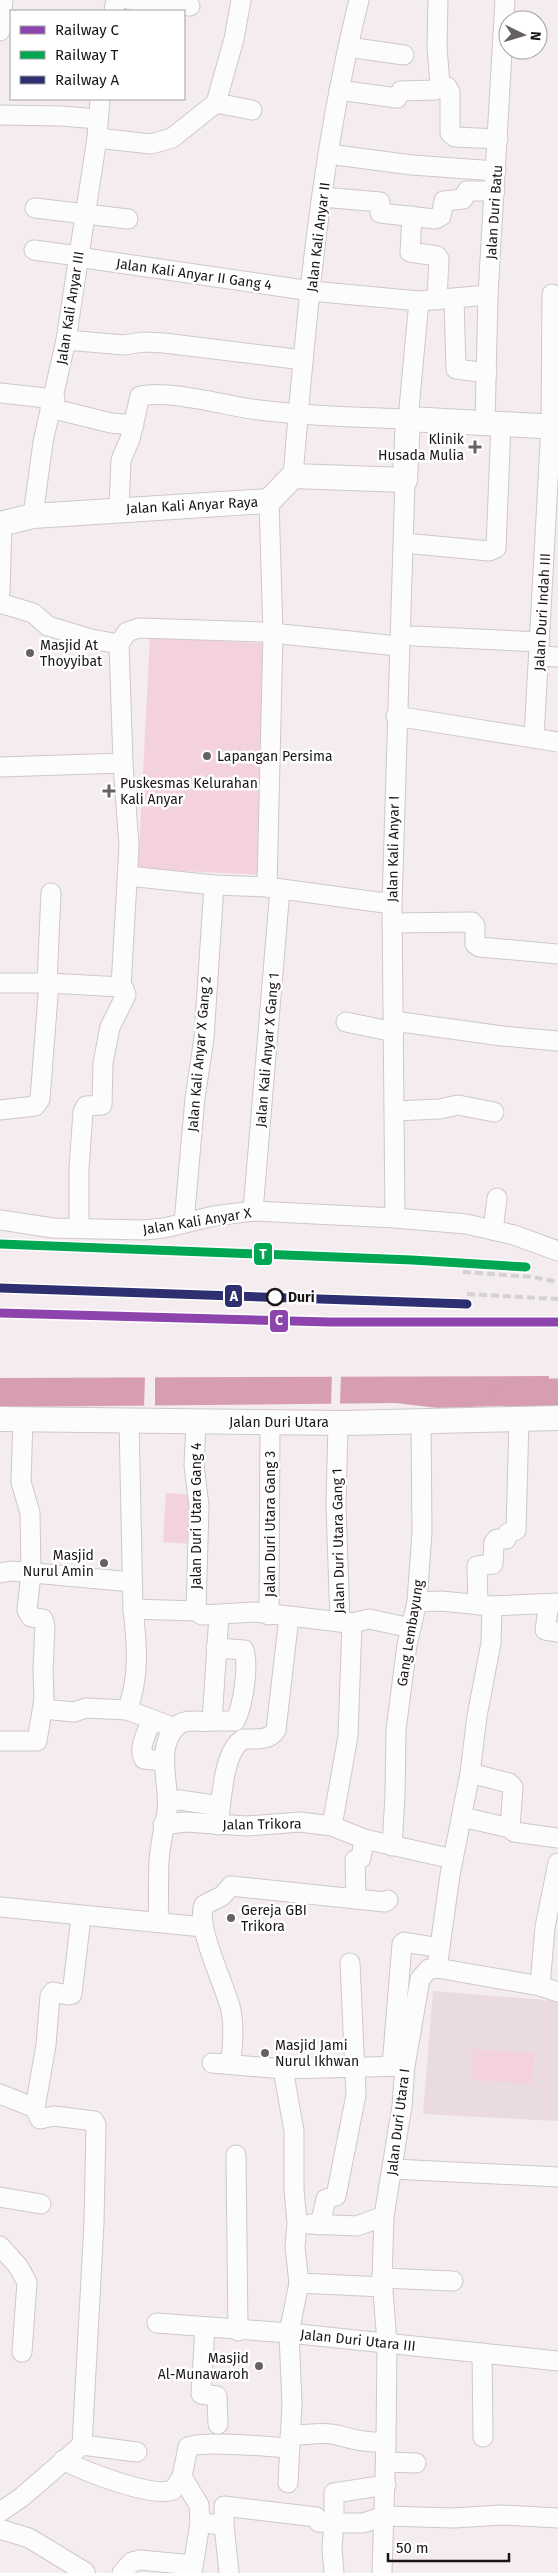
<svg xmlns="http://www.w3.org/2000/svg" width="558" height="2573" font-family="'Fira Sans',sans-serif">
<rect width="100%" height="100%" fill="#f4ecee"/>
<!-- built -->
<path fill="#e9dbdf" d="M433 1991 558 2001V2121L423 2114Z"/>
<!-- green -->
<g fill="#f3d2dc">
<path d="M150 637 276 644 265 875 138 869Z"/>
<path d="M166 1493 197 1495 194 1544 163 1542Z"/>
<path d="M473 2049 534 2053 532 2084 471 2080Z"/>
</g>
<!-- water -->
<path fill="#d79db0" d="M549 1376 548 1404 438 1408 396 1403 0 1407V1378Z"/>
<!-- pier -->
<g fill="#f4ecee">
<path d="M332 1374H341L340 1404H331Z"/>
<path d="M145 1375H155V1408H144Z"/>
</g>
<g fill="none" stroke-linecap="round" stroke-linejoin="round">
<!-- river -->
<path stroke="#d79db0" stroke-width="29" d="M510 1393H558"/>
<!-- minor casing -->
<g stroke="#cec8ca" stroke-width="21">
<g id="minor">
<path d="M130 0 190 6"/>
<path d="M438 0 437 48 440 84 447 87 450 92V133L455 137 498 139"/>
<path d="M114 11 116 0"/>
<path d="M0 31 3 0"/>
<path d="M348 47 404 55"/>
<path d="M339 90 397 98 401 91 435 90 438 88 440 84"/>
<path d="M216 103 252 110"/>
<path d="M0 115 62 116 97 119"/>
<path d="M97 138 151 144 172 138 216 103 234 39 241 0"/>
<path d="M328 154 412 165 496 171"/>
<path d="M322 197 380 202V213L435 219 441 216 444 201 463 199 467 191H495"/>
<path d="M35 208 128 219"/>
<path d="M412 216 410 252 437 256 439 259 437 300"/>
<path d="M34 250 78 256"/>
<path d="M78 257 311 291 419 301 488 295"/>
<path d="M454 299 456 369 487 373"/>
<path d="M66 340 124 345 143 342 164 343 303 360"/>
<path d="M0 393 55 399"/>
<path d="M50 408 111 423 134 425"/>
<path d="M485 423 488 295 505 0"/>
<path d="M293 476C306 317 320 156 359 0"/>
<path d="M119 509 121 460 130 439 140 396C171 390 219 404 251 409 303 416 356 417 408 419L419 301"/>
<path d="M33 516 43 442 66 340 97 138 100 99"/>
<path d="M404 543 489 551 496 548 501 424"/>
<path d="M0 592 2 523"/>
<path d="M0 603 33 613 48 626 91 639 119 644 127 632 139 628 262 632 398 646"/>
<path d="M414 636 540 642"/>
<path d="M119 644 123 763 129 846 121 987"/>
<path d="M539 656 558 657"/>
<path d="M396 716 558 742"/>
<path d="M534 738 551 426 552 294"/>
<path d="M0 767 123 763"/>
<path d="M128 876 214 885 267 887 392 904"/>
<path d="M267 887 273 634 269 501"/>
<path d="M392 923 472 922 475 926V944L479 947 558 954"/>
<path d="M0 983H47"/>
<path d="M49 983 121 987 124 989 126 995 110 1027 103 1063 102 1105 86 1106 83 1112 79 1168V1228"/>
<path d="M394 1021 502 1036 558 1041"/>
<path d="M346 1022 394 1032"/>
<path d="M0 1110 35 1106 40 1099 49 983H47L51 893"/>
<path d="M395 1111 440 1109 458 1105 494 1112"/>
<path d="M253 1211 280 889"/>
<path d="M395 1218 392 904 405 480"/>
<path d="M0 1220 53 1228 144 1230 164 1228 214 1216 253 1211 395 1218 466 1224 514 1235 558 1251"/>
<path d="M184 1223 195 1098 204 1038 214 885"/>
<path d="M493 1230 497 1198"/>
<path d="M129 1421 133 1609 196 1611"/>
<path d="M196 1422 194 1465 199 1506 196 1611 202 1615 255 1612 340 1622"/>
<path d="M0 1573 12 1571 132 1582"/>
<path d="M417 1602 441 1601 492 1606 558 1603"/>
<path d="M549 1604 545 1630 558 1632"/>
<path d="M478 1605 477 1566 493 1564 494 1542 497 1539H506L508 1533 516 1530 519 1419"/>
<path d="M269 1615 270 1423"/>
<path d="M352 1623 369 1619 411 1628"/>
<path d="M43 1709 74 1712 86 1708 127 1710 175 1728"/>
<path d="M127 1710C140 1679 137 1642 133 1609"/>
<path d="M151 1720C148 1732 137 1748 144 1759L164 1761"/>
<path d="M212 1721H235C243 1706 249 1667 244 1650L216 1648"/>
<path d="M0 1741H37L44 1699 43 1670 45 1626 43 1619 31 1617 27 1610 31 1574 30 1513 21 1482 23 1420"/>
<path d="M470 1773 509 1783 513 1787 510 1828"/>
<path d="M167 1801 180 1800 220 1806"/>
<path d="M462 1817 510 1828 514 1832 558 1838"/>
<path d="M163 1825 185 1822 247 1826 300 1822 332 1826 364 1839 453 1859"/>
<path d="M218 1825C222 1802 222 1752 243 1739 254 1739 270 1741 276 1730L289 1617"/>
<path d="M332 1826 348 1736 352 1623 340 1622 336 1505 338 1423"/>
<path d="M392 1846 395 1795 396 1730 407 1645 417 1602 422 1532 421 1421"/>
<path d="M356 1899 355 1860 361 1858 364 1839"/>
<path d="M0 1907 203 1927"/>
<path d="M158 1922C159 1902 158 1882 159 1861 160 1845 164 1828 167 1812 171 1786 154 1749 176 1727 186 1717 200 1723 212 1721L219 1615"/>
<path d="M437 1968 450 1875 470 1773 477 1716 491 1643 492 1606"/>
<path d="M540 1986 545 1927 558 1863"/>
<path d="M212 2063 283 2069 405 2066"/>
<path d="M230 2064C233 2047 234 2027 231 2010 225 1985 195 1926 204 1905L222 1896 231 1886 385 1902 388 1900"/>
<path d="M392 2066 402 1944 404 1942 440 1948"/>
<path d="M283 2069 294 2131V2189L297 2223 295 2247 299 2283 289 2333 292 2404 288 2483"/>
<path d="M0 2094 35 2108 40 2119 54 2116 94 2121 96 2125 94 2223 82 2445"/>
<path d="M35 2108 46 2045 50 1996 53 1992 68 1995 72 1994 81 1917"/>
<path d="M236 2155 238 2331"/>
<path d="M393 2169 558 2177"/>
<path d="M0 2197 41 2204"/>
<path d="M309 2224 357 2226 384 2216"/>
<path d="M320 2225 326 2199 336 2196 356 2095 350 1963"/>
<path d="M0 2246 18 2266 27 2282 22 2352"/>
<path d="M382 2278 453 2281"/>
<path d="M299 2283 383 2287"/>
<path d="M157 2323 289 2333 558 2361"/>
<path d="M205 2327 201 2394 217 2396 218 2424"/>
<path d="M482 2353 483 2437"/>
<path d="M290 2435C306 2436 321 2431 337 2435 356 2440 366 2443 386 2442"/>
<path d="M63 2460C84 2471 151 2498 173 2490L182 2477"/>
<path d="M386 2462 416 2463"/>
<path d="M386 2485 334 2493V2523H363L385 2516 454 2518 502 2515 558 2518"/>
<path d="M0 2512 22 2497 82 2445 137 2452"/>
<path d="M200 2523 224 2525V2506L316 2517 319 2522 334 2523 332 2548 334 2573"/>
<path d="M224 2525 229 2573"/>
<path d="M0 2529 29 2538 85 2572"/>
<path d="M122 2573 132 2562 140 2560 193 2565"/>
<path d="M192 2573 200 2523 199 2505 182 2477 188 2447C204 2440 269 2447 290 2448"/>
<path d="M382 2573 386 2442 387 2343 382 2278 384 2216 402 2106 405 2066 420 1979 429 1969 437 1968 540 1986 558 1992"/>
</g>
</g>
<!-- tertiary casing -->
<g stroke="#cec8ca" stroke-width="26">
<g id="tertiary">
<path d="M0 524 33 516 269 501 293 476 405 480 408 419 558 427"/>
<path d="M0 1419 345 1423 558 1418"/>
</g>
</g>
<!-- minor -->
<use href="#minor" stroke="#fdfcfc" stroke-width="19"/>
<!-- tertiary -->
<use href="#tertiary" stroke="#fdfcfc" stroke-width="24"/>
<!-- rail -->
<g stroke="#d4d1d2" stroke-width="4" stroke-dasharray="8 4" stroke-linecap="butt">
<path d="M463 1272 533 1277 558 1282"/>
<path d="M467 1294 558 1299"/>
</g>
<!-- rail-1 casing -->
<g stroke="#fff" stroke-width="12">
<path id="rail-1" d="M0 1313 329 1322H558"/>
</g>
<!-- rail-2 casing -->
<g stroke="#fff" stroke-width="12">
<path id="rail-2" d="M0 1244 412 1260 526 1267"/>
</g>
<!-- rail-3 casing -->
<g stroke="#fff" stroke-width="12">
<path id="rail-3" d="M0 1288 467 1304"/>
</g>
<!-- rail-1 -->
<use href="#rail-1" stroke="#8e44ad" stroke-width="9"/>
<!-- rail-2 -->
<use href="#rail-2" stroke="#00a651" stroke-width="9"/>
<!-- rail-3 -->
<use href="#rail-3" stroke="#2e2f70" stroke-width="9"/>
</g>
<!-- markers -->
<g fill="#666062" stroke="#fff" stroke-width="2">
<path d="M472.5 439.5h5v5h5v5h-5v5h-5v-5h-5v-5h5z"/>
<circle cx="30" cy="653" r="5"/>
<circle cx="207" cy="756" r="5"/>
<path d="M106.5 783.5h5v5h5v5h-5v5h-5v-5h-5v-5h5z"/>
<circle cx="104" cy="1563" r="5"/>
<circle cx="231" cy="1918" r="5"/>
<circle cx="265" cy="2053" r="5"/>
<circle cx="259" cy="2366" r="5"/>
</g>
<circle fill="#fff" stroke="#1a1517" stroke-width="2.5" cx="275" cy="1297" r="8"/>
<g text-anchor="middle" stroke-width="5" stroke-linejoin="round" paint-order="stroke">
<!-- street labels -->
<g font-size="14" fill="#1a1517" stroke="#fff">
<text transform="translate(494 212) rotate(-86)" y="5">Jalan Duri Batu</text>
<text transform="translate(318 237) rotate(-83)" y="5">Jalan Kali Anyar II</text>
<text transform="translate(194 274) rotate(8)" y="5">Jalan Kali Anyar II Gang 4</text>
<text transform="translate(70 308) rotate(-81)" y="5">Jalan Kali Anyar III</text>
<text transform="translate(192 505) rotate(-3)" y="5">Jalan Kali Anyar Raya</text>
<text transform="translate(542 612) rotate(-87)" y="5">Jalan Duri Indah III</text>
<text transform="translate(393 849) rotate(-89)" y="5">Jalan Kali Anyar I</text>
<text transform="translate(267 1050) rotate(-85)" y="5">Jalan Kali Anyar X Gang 1</text>
<text transform="translate(199 1054) rotate(-85)" y="5">Jalan Kali Anyar X Gang 2</text>
<text transform="translate(197 1221) rotate(-9)" y="5">Jalan Kali Anyar X</text>
<text x="279" y="1427">Jalan Duri Utara</text>
<text transform="translate(196 1516) rotate(-90)" y="5">Jalan Duri Utara Gang 4</text>
<text transform="translate(270 1524) rotate(-90)" y="5">Jalan Duri Utara Gang 3</text>
<text transform="translate(338 1541) rotate(-91)" y="5">Jalan Duri Utara Gang 1</text>
<text transform="translate(410 1633) rotate(-81)" y="5">Gang Lembayung</text>
<text transform="translate(262 1824) rotate(-1)" y="5">Jalan Trikora</text>
<text transform="translate(398 2122) rotate(-83)" y="5">Jalan Duri Utara I</text>
<text transform="translate(358 2340) rotate(6)" y="5">Jalan Duri Utara III</text>
</g>
<!-- poi labels -->
<g font-size="14" fill="#1a1517" stroke="#fff" text-anchor="start">
<text x="464" y="444" text-anchor="end">Klinik<tspan x="464" dy="16">Husada Mulia</tspan></text>
<text x="40" y="650">Masjid At<tspan x="40" dy="16">Thoyyibat</tspan></text>
<text x="217" y="761">Lapangan Persima</text>
<text x="120" y="788">Puskesmas Kelurahan<tspan x="120" dy="16">Kali Anyar</tspan></text>
<text x="94" y="1560" text-anchor="end">Masjid<tspan x="94" dy="16">Nurul Amin</tspan></text>
<text x="241" y="1915">Gereja GBI<tspan x="241" dy="16">Trikora</tspan></text>
<text x="275" y="2050">Masjid Jami<tspan x="275" dy="16">Nurul Ikhwan</tspan></text>
<text x="249" y="2363" text-anchor="end">Masjid<tspan x="249" dy="16">Al-Munawaroh</tspan></text>
</g>
<!-- stop labels -->
<g font-size="14" font-weight="bold" fill="#1a1517" stroke="#fff" text-anchor="start">
<text x="288" y="1302">Duri</text>
</g>
</g>
<g stroke="#fff" stroke-width="2">
<rect x="253" y="1242" width="20" height="24" rx="5" fill="#00a651"/>
<rect x="224" y="1284" width="19" height="24" rx="5" fill="#2e2f70"/>
<rect x="269" y="1309" width="20" height="24" rx="5" fill="#8e44ad"/>
</g>
<g font-size="14" text-anchor="middle" font-weight="bold" fill="#fff">
<text x="263" y="1259">T</text>
<text x="234" y="1301">A</text>
<text x="279" y="1325">C</text>
</g>
<!-- legend -->
<rect x="10" y="10" width="175" height="90" fill="#ffffff" stroke="#a3a1a2"/>
<rect x="20" y="26" width="25" height="8" fill="#8e44ad" stroke="#a3a1a2"/>
<text x="55" y="35" font-size="15" fill="#1a1517">Railway C</text>
<rect x="20" y="51" width="25" height="8" fill="#00a651" stroke="#a3a1a2"/>
<text x="55" y="60" font-size="15" fill="#1a1517">Railway T</text>
<rect x="20" y="76" width="25" height="8" fill="#2e2f70" stroke="#a3a1a2"/>
<text x="55" y="85" font-size="15" fill="#1a1517">Railway A</text>
<!-- north arrow -->
<g transform="translate(523 35) rotate(95)"><circle r="24" fill="#ffffff" stroke="#a3a1a2"/>
<path d="M0-4L9 19L0 12L-9 19Z" fill="#666062"/>
<text y="-8" font-size="14" font-weight="bold" text-anchor="middle" fill="#1a1517">N</text>
</g>
<!-- scale -->
<path d="M388 2553v8h121v-8" fill="none" stroke="#1a1517" stroke-width="2.5"/>
<text x="396" y="2553" font-size="15" fill="#1a1517" stroke="#ffffff" stroke-width="4" paint-order="stroke">50 m</text>
</svg>
